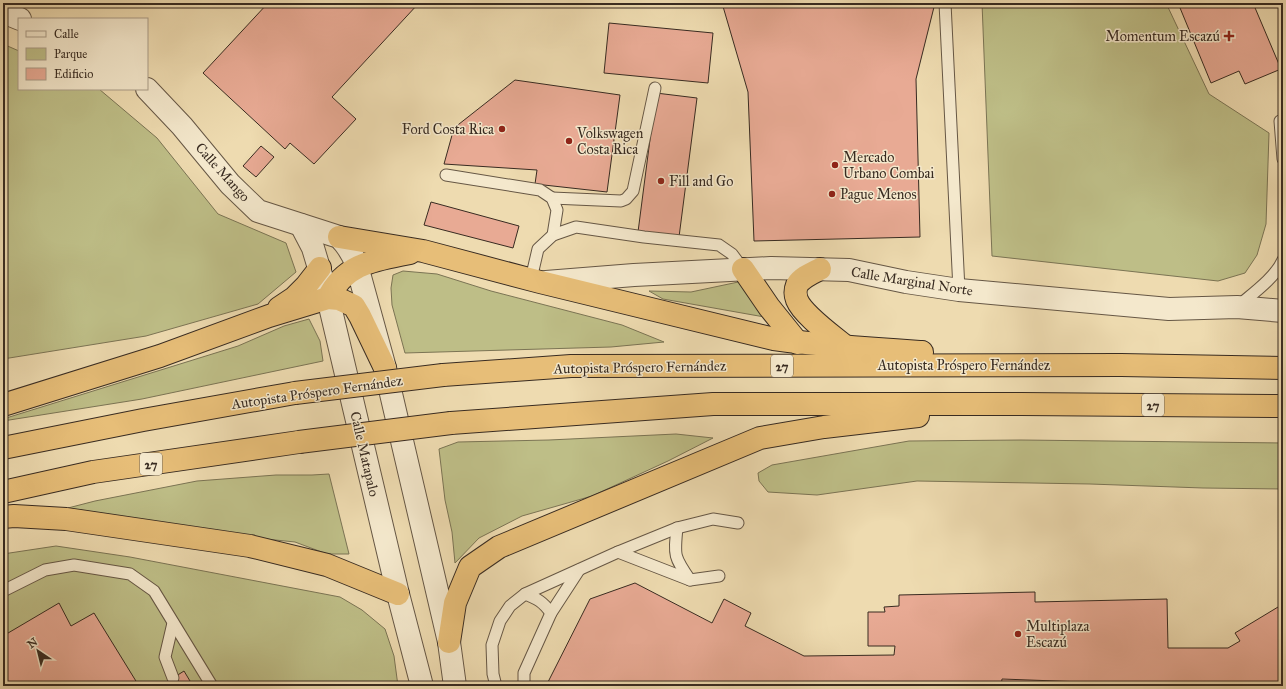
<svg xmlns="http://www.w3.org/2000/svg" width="1286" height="689" font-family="'IM FELL Great Primer',serif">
<rect width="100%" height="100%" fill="#eedbb0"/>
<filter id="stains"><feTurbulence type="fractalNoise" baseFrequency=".005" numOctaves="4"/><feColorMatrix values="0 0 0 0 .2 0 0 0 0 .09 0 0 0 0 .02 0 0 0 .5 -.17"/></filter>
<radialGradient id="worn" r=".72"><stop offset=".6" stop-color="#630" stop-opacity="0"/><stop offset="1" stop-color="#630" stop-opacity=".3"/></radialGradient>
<!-- green -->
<g fill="#bebe87" stroke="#7b7454">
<path d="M982 3H1166L1209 94 1269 133 1266 224 1257 255 1245 273 1218 281 992 256Z"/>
<path d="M3 44 19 51V89H99L157 138 218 214 286 243 296 272 258 304 146 336 3 359Z"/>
<path d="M403 271 437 274 491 291 622 325 664 342 611 347 405 353 392 305 391 288 393 275Z"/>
<path d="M743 281 770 318 663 299 649 291 691 292Z"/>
<path d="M309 319 320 341 323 361 142 399 3 421V419L238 346 284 326Z"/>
<path d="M676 434 713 438 668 461 592 496 522 516 479 538 455 563 452 532 445 500 439 449 458 442 549 440Z"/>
<path d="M1021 440 1283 443V489L1203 488 1090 484 917 481 817 495 768 492 759 481 758 473 772 465 909 441Z"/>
<path d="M329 474 349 554H327L295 542 256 538 68 508 95 501 197 481 276 475H312Z"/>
<path d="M56 546 130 557 340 597 362 610 385 629 394 656 398 686H3V554Z"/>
</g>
<!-- building -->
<g fill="#e8aa94" stroke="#382b21">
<path d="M268 3H416L418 4 332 97 356 119 314 164 290 143 285 149 203 73Z"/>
<path d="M722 3H935L916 79 920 237 754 241 748 92Z"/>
<path d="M1178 3H1253L1281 69 1245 84 1239 71 1211 83Z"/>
<path d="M609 23 713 33 708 83 604 73Z"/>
<path d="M515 80 620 95 607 192 535 184 537 170 444 164 454 128Z"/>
<path d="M656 93 697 98 679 237 638 232Z"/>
<path d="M261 146 274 157 256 177 243 166Z"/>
<path d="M431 202 519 226 513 248 424 225Z"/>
<path d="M635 583 712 623 724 599 751 613 745 626 804 656 894 655 895 646H868V612H885L884 607 899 606V595L1035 592V602L1167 599 1168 648H1228L1240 641 1235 633 1283 604V686H548L547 684 590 599Z"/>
<path d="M59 603 71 626 94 613 139 686H3V636Z"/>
<path d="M184 671 193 686H160L173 678Z"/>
<path d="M1002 679 1083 682 1082 686H1001Z"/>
</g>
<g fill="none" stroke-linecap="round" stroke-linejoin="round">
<!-- service casing -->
<g stroke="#665745" stroke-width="13">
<g id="service">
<path d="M945 3 959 290"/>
<path d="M1280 121 1283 159"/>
<path d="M446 175 540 190 552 198 557 210 553 235"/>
<path d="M552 198 621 201 626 199 633 191 655 88"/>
<path d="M531 279 538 249 553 235 576 227 644 237 719 245 732 254 743 269"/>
<path d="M1237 307C1252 294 1275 278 1283 260"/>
<path d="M677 528C674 556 674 557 690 580"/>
<path d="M618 552 690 580 719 576"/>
<path d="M3 591 45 570 74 565 130 574 154 591 212 686"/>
<path d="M525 594C538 599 543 602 551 613"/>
<path d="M173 678 165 657 173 623"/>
<path d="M496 686 493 674 492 645 500 621 510 606 525 594 618 552 677 528 713 519 738 523"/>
<path d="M524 686V673L551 613 579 570"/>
</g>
</g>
<!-- minor casing -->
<g stroke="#665745" stroke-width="24">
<g id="minor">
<path d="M3 12 20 19"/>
<path d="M147 89 182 126 230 184 258 211 339 237C348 246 353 254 357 266"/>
<path d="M301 225 313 248 328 298"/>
<path d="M546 282 634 275 771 268 849 270 906 282 959 290 1169 309 1237 307 1283 311"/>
</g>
</g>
<!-- tertiary casing -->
<g stroke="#665745" stroke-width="24">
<g id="tertiary">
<path d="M357 266 385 368 449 642 455 686"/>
<path d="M328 298 398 594 422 686"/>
</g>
</g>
<!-- trunk casing -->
<g stroke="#382b21" stroke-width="24">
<g id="trunk">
<path d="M339 237 423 251 540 282 774 339C823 346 873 349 922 352"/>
<path d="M743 269 769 307 798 343"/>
<path d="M820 269C812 273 802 277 797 285 795 290 795 295 797 300 803 315 833 336 846 347"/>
<path d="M328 298C345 263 376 260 410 253"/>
<path d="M279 308 294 298 306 286 320 268"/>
<path d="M443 375 571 366 1121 365 1283 368"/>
<path d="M3 405 160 356 269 316 328 298 339 299 354 306 360 316 385 368"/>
<path d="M451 423 713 404H1022L1283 406"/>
<path d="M3 448 143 420 295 393"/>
<path d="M3 492 93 472 299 442"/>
<path d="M3 517 14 516 66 519 250 546 327 565 398 594"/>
<path d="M449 642 455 603 470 567 499 547 760 438 824 427 918 416"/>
</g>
</g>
<!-- service -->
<use href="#service" stroke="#f4e8cc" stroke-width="11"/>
<!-- minor -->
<use href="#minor" stroke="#f4e8cc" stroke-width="22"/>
<!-- tertiary -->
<use href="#tertiary" stroke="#f4e8cc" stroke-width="22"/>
<!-- trunk -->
<use href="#trunk" stroke="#e7be78" stroke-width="22"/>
<!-- trunk-bridge casing -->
<g stroke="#382b21" stroke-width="24" stroke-linecap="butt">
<g id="trunk-bridge">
<path d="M295 393 443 375"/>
<path d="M299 442 451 423"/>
</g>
</g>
<!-- trunk-bridge -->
<use href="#trunk-bridge" stroke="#e7be78" stroke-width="22"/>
</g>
<!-- markers -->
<g fill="#8f2418" stroke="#f4e8cc" stroke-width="1.5">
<path d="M1227 30h4v4h4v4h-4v4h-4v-4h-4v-4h4z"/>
<circle cx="502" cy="129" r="4"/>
<circle cx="569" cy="141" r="4"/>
<circle cx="835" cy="165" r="4"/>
<circle cx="661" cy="181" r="4"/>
<circle cx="832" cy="194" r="4"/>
<circle cx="1018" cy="634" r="4"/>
</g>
<g text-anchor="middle" stroke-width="3" stroke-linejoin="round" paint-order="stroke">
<!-- shield labels -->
<g fill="#f4e8cc" stroke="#706454" stroke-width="1">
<rect x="771" y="355" width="22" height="22" rx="3"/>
<rect x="1142" y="394" width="22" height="22" rx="3"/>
<rect x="140" y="453" width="22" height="22" rx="3"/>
</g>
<g font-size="13" font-weight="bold" fill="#382b21">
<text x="782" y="371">27</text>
<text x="1153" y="410">27</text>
<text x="151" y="469">27</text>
</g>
<!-- poi labels -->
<g font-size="14" fill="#382b21" stroke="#f4e8cc" text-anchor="start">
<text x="1220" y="41" text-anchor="end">Momentum Escazú</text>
<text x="494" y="134" text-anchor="end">Ford Costa Rica</text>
<text x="577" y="138">Volkswagen<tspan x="577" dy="16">Costa Rica</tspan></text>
<text x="843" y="162">Mercado<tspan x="843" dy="16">Urbano Combai</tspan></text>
<text x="669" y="186">Fill and Go</text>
<text x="840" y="199">Pague Menos</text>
<text x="1026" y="631">Multiplaza<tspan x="1026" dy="16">Escazú</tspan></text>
</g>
<!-- street labels -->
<g font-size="14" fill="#382b21" stroke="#f4e8cc">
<text transform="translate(223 172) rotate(48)" y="5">Calle Mango</text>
<text transform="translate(912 281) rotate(9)" y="5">Calle Marginal Norte</text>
<text x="964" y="370">Autopista Próspero Fernández</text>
<text transform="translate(640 367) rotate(-1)" y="5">Autopista Próspero Fernández</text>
<text transform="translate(317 392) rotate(-8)" y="5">Autopista Próspero Fernández</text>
<text transform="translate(365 454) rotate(77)" y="5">Calle Matapalo</text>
</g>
</g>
<!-- margin -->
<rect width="1286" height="689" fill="none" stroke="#eedbb0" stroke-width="16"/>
<rect x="4" y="4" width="1278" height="681" fill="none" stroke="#382b21" stroke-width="2"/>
<rect x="8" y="8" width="1270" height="673" fill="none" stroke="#382b21"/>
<!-- legend -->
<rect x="18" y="18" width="130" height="72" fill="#f4e8cc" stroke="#a99c88"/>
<rect x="26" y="31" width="20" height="6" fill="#f4e8cc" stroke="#a99c88"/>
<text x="54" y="38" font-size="12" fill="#382b21">Calle</text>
<rect x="26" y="48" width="20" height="12" fill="#bebe87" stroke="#a99c88"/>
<text x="54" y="58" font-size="12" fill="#382b21">Parque</text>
<rect x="26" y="68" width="20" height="12" fill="#e8aa94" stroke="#a99c88"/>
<text x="54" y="78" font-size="12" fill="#382b21">Edificio</text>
<!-- north arrow -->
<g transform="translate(38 651) rotate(325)" stroke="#f4e8cc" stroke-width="3" paint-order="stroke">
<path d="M0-3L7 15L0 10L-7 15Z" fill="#382b21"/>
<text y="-6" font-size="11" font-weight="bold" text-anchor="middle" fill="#382b21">N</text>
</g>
<rect width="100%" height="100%" filter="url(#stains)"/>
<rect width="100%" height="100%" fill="url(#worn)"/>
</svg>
